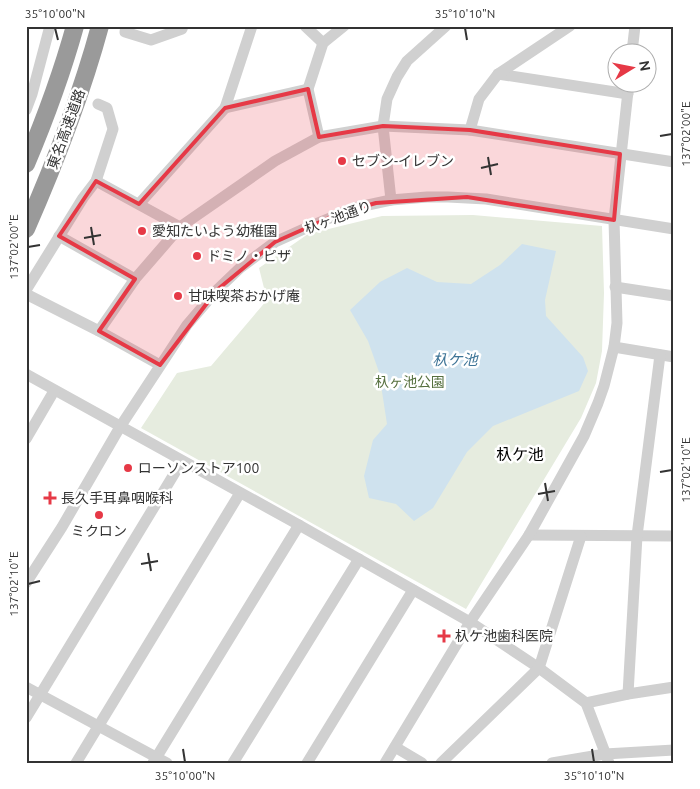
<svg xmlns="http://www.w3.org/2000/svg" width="700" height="789" font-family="Ubuntu,'Noto Sans JP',sans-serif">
<rect width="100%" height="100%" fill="#fff"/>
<!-- green -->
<path fill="#e6ecdf" d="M473 215 602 226 604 293 602 351 596 383 581 418 466 609 141 428 177 373 211 366 267 300 259 268 308 234 382 216Z"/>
<!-- water -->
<path fill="#cfe2ee" d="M522 244 556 251 545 300 546 316 583 357 588 371 579 391 493 426 467 452 433 508 414 521 396 504 369 498 364 476 373 440 387 424 379 372 368 341 350 310 380 282 407 268 437 282 471 284 500 265Z"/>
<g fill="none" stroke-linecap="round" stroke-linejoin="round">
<!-- minor -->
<g stroke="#d0d0d0" stroke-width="11">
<path d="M126 26 125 32 151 40 182 29 183 26"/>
<path d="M305 26 323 43"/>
<path d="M632 52 635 26"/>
<path d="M498 74 628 94"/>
<path d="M225 108 252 26"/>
<path d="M26 110 32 94 50 26"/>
<path d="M470 130 479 99 498 74 570 26"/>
<path d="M319 137 308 89 323 43 344 26"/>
<path d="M96 181 180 227"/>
<path d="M391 200 383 126 387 99 397 77 407 61 446 26"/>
<path d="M139 204 225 108 308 89"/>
<path d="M59 236 135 279"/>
<path d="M615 287 674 296"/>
<path d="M26 290 83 198 96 181 113 129 107 108 98 104"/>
<path d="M26 294 99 331 160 365"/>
<path d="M99 331 135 279 180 227 275 161 319 137 383 126 470 130 674 162"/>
<path d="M614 347 674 357"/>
<path d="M26 374 299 525 470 622 539 668 586 703 609 763"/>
<path d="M26 439 54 391"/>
<path d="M529 535 674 536"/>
<path d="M26 583 62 527 120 427 187 325 217 290 240 268 275 242 306 228 354 208 391 200 427 197H448L486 199 674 229"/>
<path d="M26 687 167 763"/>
<path d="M628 694 637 536 660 355"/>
<path d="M586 703 628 694 674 687"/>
<path d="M26 718 182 461"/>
<path d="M395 747 422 763"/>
<path d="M76 763 240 493"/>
<path d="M153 763 299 525"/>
<path d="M233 763 359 559"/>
<path d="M307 763 413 590"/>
<path d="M385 763 470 622 529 535 584 436 598 403 604 386 614 347 617 323 614 220 629 82"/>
<path d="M441 763 539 668 581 536"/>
<path d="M552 763 605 754 674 750"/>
</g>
<!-- highway -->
<g stroke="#9a9a9a" stroke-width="18">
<path d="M26 164C45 119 62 73 75 26"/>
<path d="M26 229C55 163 81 96 100 26"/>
</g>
</g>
<!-- marked area -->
<path fill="#e63946" fill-opacity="0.2" stroke="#e63946" stroke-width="4" stroke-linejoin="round" d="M308 89 319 137 383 126 470 130 620 154 614 220 467 197 376 203 340 213 275 242 217 290 160 365 99 331 135 279 59 236 96 181 139 204 225 108Z"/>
<!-- ticks -->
<path fill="none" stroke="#333" stroke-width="2" d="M55 28 58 40M465 28 467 40M660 136 672 134M488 157 491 175M481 168 498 164M91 227 94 245M84 238 101 235M28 247 40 245M660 472 672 470M545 483 548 501M538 494 555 491M148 553 151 571M141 564 158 561M28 584 40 581M183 749 185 762M592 749 594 762"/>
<!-- markers -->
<g fill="#e63946" stroke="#fff" stroke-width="2">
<circle cx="342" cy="161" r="5"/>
<circle cx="142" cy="231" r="5"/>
<circle cx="197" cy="256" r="5"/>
<circle cx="178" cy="296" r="5"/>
<circle cx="128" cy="468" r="5"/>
<path d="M47.5 490.5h5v5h5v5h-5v5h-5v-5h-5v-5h5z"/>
<circle cx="99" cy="515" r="5"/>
<path d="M441.5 628.5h5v5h5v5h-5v5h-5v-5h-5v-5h5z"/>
</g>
<g text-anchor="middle" stroke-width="5" stroke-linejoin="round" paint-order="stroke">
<!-- street labels -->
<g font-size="14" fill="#333" stroke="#fff">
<text transform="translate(66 129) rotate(-70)" y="5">東名高速道路</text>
<text transform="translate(338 217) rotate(-20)" y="5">杁ヶ池通り</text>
</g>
<!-- poi labels -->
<g font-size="14" fill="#333" stroke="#fff" text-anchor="start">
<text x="352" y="166">セブン-イレブン</text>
<text x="152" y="236">愛知たいよう幼稚園</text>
<text x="207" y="261">ドミノ・ピザ</text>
<text x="188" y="301">甘味喫茶おかげ庵</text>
<text x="138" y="473">ローソンストア100</text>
<text x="61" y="503">長久手耳鼻咽喉科</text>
<text x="99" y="536" text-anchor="middle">ミクロン</text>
<text x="455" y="641">杁ケ池歯科医院</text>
</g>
<!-- park labels -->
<g font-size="14" fill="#56703f" stroke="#fff">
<text x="410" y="387">杁ヶ池公園</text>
</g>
<!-- water labels -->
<g font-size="15" font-style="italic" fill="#3f7597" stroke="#fff">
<text x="455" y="365">杁ケ池</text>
</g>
<!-- quarter labels -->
<g font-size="16" fill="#000" stroke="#fff">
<text x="520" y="460">杁ケ池</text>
</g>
</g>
<!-- border -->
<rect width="700" height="789" fill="none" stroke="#ffffff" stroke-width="55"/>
<!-- north arrow -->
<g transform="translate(632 68) rotate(80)"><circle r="24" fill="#ffffff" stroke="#adadad"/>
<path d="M0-4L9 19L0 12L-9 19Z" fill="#e63946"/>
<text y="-8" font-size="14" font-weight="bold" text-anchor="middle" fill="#333333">N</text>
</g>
<rect x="28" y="28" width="644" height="734" fill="none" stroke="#333" stroke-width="2"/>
<g font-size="12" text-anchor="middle" fill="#333">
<text x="55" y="18">35°10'00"N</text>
<text x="465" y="18">35°10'10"N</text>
<text transform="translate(686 134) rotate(-90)" y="4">137°02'00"E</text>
<text transform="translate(14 247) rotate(-90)" y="4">137°02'00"E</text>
<text transform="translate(686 470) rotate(-90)" y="4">137°02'10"E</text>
<text transform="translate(14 584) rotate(-90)" y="4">137°02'10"E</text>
<text x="185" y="780">35°10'00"N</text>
<text x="594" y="780">35°10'10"N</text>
</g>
</svg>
